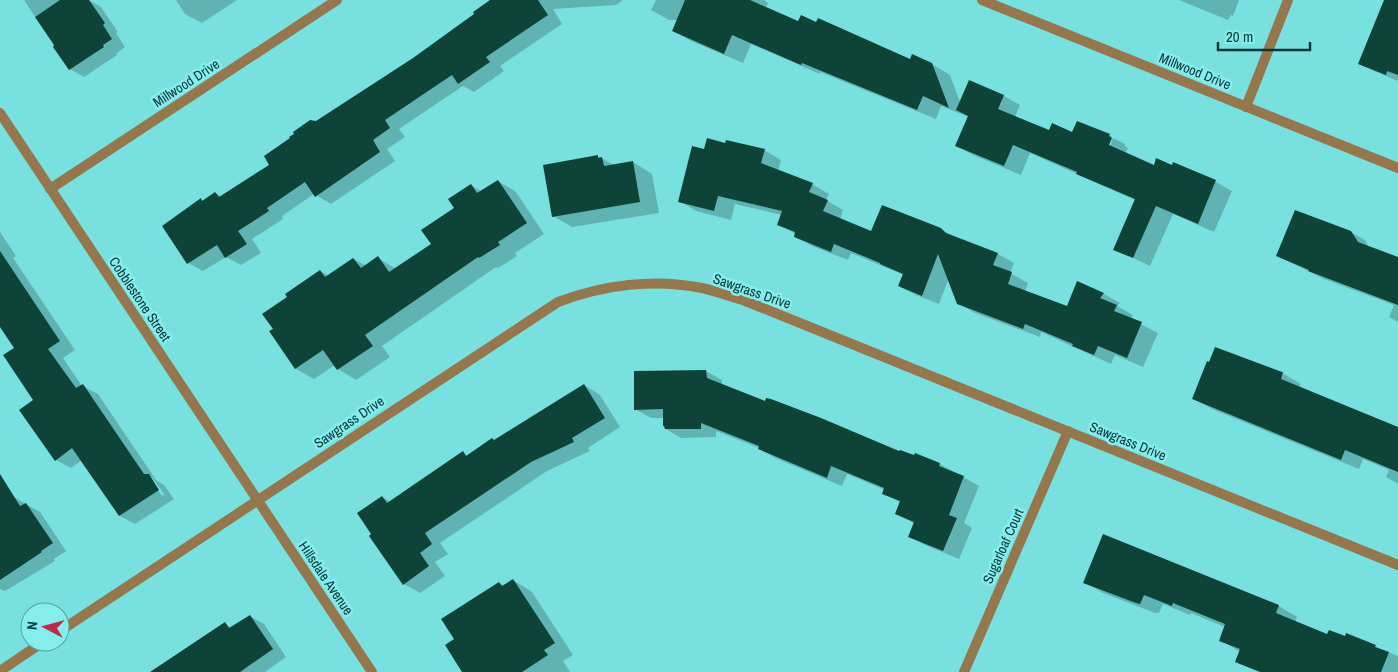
<svg xmlns="http://www.w3.org/2000/svg" width="1398" height="672" font-family="'Archivo Narrow',sans-serif">
<rect width="100%" height="100%" fill="#79e0e0"/>
<!-- shadow -->
<g fill="#0003" fill-rule="evenodd">
<path d="M24 0H89L101 7 118 32 116 33 125 47 116 54 117 55 84 77 70 69Z"/>
<path d="M176 0H237L202 23 185 14Z"/>
<path d="M492 0H623L616 5 553 9 562 24 500 66 504 71 474 92 463 86 399 129 405 137 387 149 395 161 331 204 314 194 282 216 283 219 252 239 261 253 241 265 226 257 203 271 188 263 201 200 203 201 216 193 222 197 271 165 316 122 413 59 476 14Z"/>
<path d="M656 0H764L768 3 766 8 798 22 911 61 932 64 950 75 960 102 969 82 1004 96 1020 105 1015 117 1050 132 1109 135 1112 137 1105 151 1108 152 1113 138 1125 144V146L1128 148 1125 154 1154 166 1172 167 1174 164 1216 182 1232 191 1214 232 1173 214 1150 266 1115 249 1135 200 1030 153 1021 175 973 155 957 146 969 117 941 106 936 119 820 72V74L751 44 743 63 691 41 673 31 678 20H669L651 10Z"/>
<path d="M1179 0H1239L1233 16 1231 15 1228 20Z"/>
<path d="M1398 14V81L1374 71 1360 64Z"/>
<path d="M705 150H764L781 160 778 171 812 184 829 194 826 200 843 210 840 220 872 233 940 229 952 236 998 254 1014 263 1010 273 1028 283 1025 291 1067 308 1078 282 1104 294 1120 303 1117 306 1133 315 1131 319 1158 333 1143 367 1115 355 1111 364 1041 332 1040 337 975 313 958 303 949 278 939 304 916 295 899 286 904 275 851 253 848 260 812 246 795 236 796 234 778 224 782 215 735 204 731 220 696 211 680 201Z"/>
<path d="M597 156 614 165 633 162 652 174 659 213 572 227 553 216Z"/>
<path d="M498 181 516 192 544 234 515 253 517 256 498 268 496 267 382 346 390 357 356 380 338 369 335 365 314 379 296 369 271 332 274 329 289 297 320 271 329 276 354 259 366 266 378 258 396 269 432 244 471 185 482 192Z"/>
<path d="M0 232 16 256 13 258 75 350 63 358 82 386 98 394 156 480 164 485 174 499 135 524 120 516 82 460 71 468 56 460 16 349 0 324ZM149 477H152L164 494 162 496Z"/>
<path d="M1351 232 1365 240 1369 248 1398 259V322L1389 317 1394 305 1324 279 1278 256Z"/>
<path d="M706 371 722 380V385L900 453 915 457 916 455 940 464 979 486 964 523 972 528 959 559 925 545 910 536 915 524 896 514 901 503 884 493 885 490 847 474 842 486 775 458 759 448 716 431V437L681 438 666 429 664 418H651L635 409Z"/>
<path d="M1282 373 1301 384 1299 387 1398 428V484L1386 477 1389 470 1363 459 1359 469 1212 409 1194 399Z"/>
<path d="M584 385 600 395 620 427 588 448 590 451 547 471 440 543 448 554 435 562 445 576 420 593 404 584 382 497 391 502 463 453 468 456 495 441Z"/>
<path d="M14 497 40 512 66 551 54 559 55 561 5 591 0 589V506Z"/>
<path d="M1104 536 1279 606 1297 617 1295 622 1327 636 1346 638 1347 635 1398 656V672H1274L1220 640 1225 627 1191 613 1190 615 1163 604 1159 613H1155L1103 593 1085 582Z"/>
<path d="M513 580 532 592 573 655 563 661 570 672H464L456 639 499 583 504 586Z"/>
<path d="M250 616 264 624 286 657 265 672H152L225 624 232 628Z"/>
</g>
<!-- building -->
<g fill="#0e4338">
<path d="M60 0H89L105 23 103 25 112 39 103 45 104 47 69 70 53 47 54 45 35 17Z"/>
<path d="M490 0H538L548 15 486 57 490 62 458 84 452 75 385 120 390 128 373 140 380 152 315 197 305 182 267 208 269 211 238 231 247 244 225 258 217 245 187 264 162 226 201 198 202 201 215 192 219 197 269 165 264 156 290 138 289 137 294 134 293 132 310 120 316 121 413 58 474 14 473 12Z"/>
<path d="M685 0H750L798 21 801 15 816 22 818 18 910 59 912 54 932 63 949 108 923 96 917 110 802 63 801 65 732 35 724 54 672 31Z"/>
<path d="M1384 0H1398V75L1387 71 1386 75 1358 64Z"/>
<path d="M969 80 1004 95 998 109 1049 130 1052 123 1072 132 1077 121 1110 134 1109 136 1112 138 1109 145 1154 165 1156 158 1172 165 1173 162 1216 180 1198 224 1156 206 1133 258 1113 250 1135 199 1076 174 1077 172 1013 145 1004 166 955 146 968 116 956 110Z"/>
<path d="M707 138 725 143 726 140 765 149 761 163 813 183 809 192 828 200 823 211 871 231 882 205 941 228 946 233 998 253 993 265 1012 272 1008 284 1067 306 1077 281 1104 293 1100 298 1117 305 1114 311 1142 322 1127 358 1098 346 1094 355 1072 346 1073 344 1025 324 1023 329 957 304 938 254 922 296 898 286 903 274 880 264V263L834 244 831 252 794 237 795 232 777 225 782 211 718 196 714 211 678 202 692 146 704 149Z"/>
<path d="M598 155V158L602 157 604 166 633 161 640 202 552 217 543 165Z"/>
<path d="M498 180 527 223 498 242 500 245 479 258 478 257 365 335 373 346 337 370 323 350 295 369 269 331 273 329 262 314 287 297 285 294 320 270 325 277 353 258 361 268 378 256 389 272 431 244 421 230 454 208 448 199 471 184 477 193Z"/>
<path d="M1295 210 1351 231 1358 242 1398 257V305L1308 271 1309 270 1276 256Z"/>
<path d="M0 251 60 341 48 349 76 388 83 384 144 474H149L159 490 119 516 72 448 55 461 19 410 33 400 3 355 14 348 0 327Z"/>
<path d="M1215 347 1282 372H1283L1281 379 1398 427V472L1345 450 1341 460 1192 399 1207 361 1209 362Z"/>
<path d="M706 370 707 378 765 401 766 398 771 399 821 418 899 451 900 450 914 455 915 453 940 463 939 466 964 476 949 515 957 518 943 551 908 537 914 522 895 514 900 501 882 494 884 488 831 466 827 478 758 449 759 446 701 423V429H665L664 426H663V409L634 410V371Z"/>
<path d="M584 384 605 418 572 438 574 442 531 462 425 533 432 544 420 553 429 566 403 585 369 536 371 534 357 513 382 496 387 503 463 451 466 456 492 438 494 440Z"/>
<path d="M0 474 20 506 26 503 53 543 41 551 42 552 0 580Z"/>
<path d="M1103 534 1279 605 1276 613 1327 634 1329 630 1345 636 1346 633 1376 645 1375 647 1389 652 1381 672H1260L1235 662 1240 649 1219 641 1225 624 1173 603 1172 606 1144 595 1140 604 1136 603 1083 583Z"/>
<path d="M513 579 555 643 544 650 548 655 522 672H462L445 645 454 639 441 619 499 582 502 586Z"/>
<path d="M250 615 273 649 240 672H150L225 622 229 628Z"/>
</g>
<g fill="none" stroke-linecap="round" stroke-linejoin="round">
<!-- street -->
<g stroke="#94774d" stroke-width="10">
<path d="M982 0 1398 168"/>
<path d="M1246 107 1288 0"/>
<path d="M0 113 372 672"/>
<path d="M50 189 337 0"/>
<path d="M60 631 558 302C603 285 654 278 702 288 716 291 729 296 743 300L1398 565"/>
<path d="M0 671 43 642"/>
<path d="M964 672 1068 431"/>
</g>
</g>
<g text-anchor="middle" stroke-width="5" stroke-linejoin="round" paint-order="stroke">
<!-- street labels -->
<g font-size="14" fill="#073737" stroke="#86eded">
<text transform="translate(1195 71) rotate(22)" y="5">Millwood Drive</text>
<text transform="translate(186 83) rotate(-33)" y="5">Millwood Drive</text>
<text transform="translate(752 291) rotate(19)" y="5">Sawgrass Drive</text>
<text transform="translate(140 299) rotate(56)" y="5">Cobblestone Street</text>
<text transform="translate(349 422) rotate(-34)" y="5">Sawgrass Drive</text>
<text transform="translate(1128 441) rotate(22)" y="5">Sawgrass Drive</text>
<text transform="translate(1003 546) rotate(-66)" y="5">Sugarloaf Court</text>
<text transform="translate(326 578) rotate(56)" y="5">Hillsdale Avenue</text>
</g>
</g>
<!-- north arrow -->
<g transform="translate(45 627) rotate(276)"><circle r="24" fill="#86eded" stroke="#53a4a4"/>
<path d="M0-4L9 19L0 12L-9 19Z" fill="#bb2a47"/>
<text y="-8" font-size="14" font-weight="bold" text-anchor="middle" fill="#073737">N</text>
</g>
<!-- scale -->
<path d="M1218 42v8h92v-8" fill="none" stroke="#073737" stroke-width="2.5"/>
<text x="1226" y="42" font-size="15" fill="#073737" stroke="#86eded" stroke-width="4" paint-order="stroke">20 m</text>
</svg>
